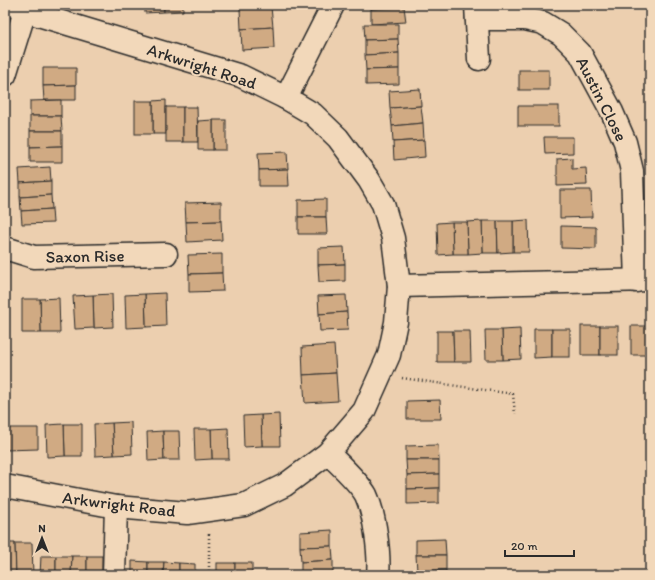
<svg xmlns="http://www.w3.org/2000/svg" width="655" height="580" font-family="Itim,sans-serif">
<rect width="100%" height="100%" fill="#eccfaf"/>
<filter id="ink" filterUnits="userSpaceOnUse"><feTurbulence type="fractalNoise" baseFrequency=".025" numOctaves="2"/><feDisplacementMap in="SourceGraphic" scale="8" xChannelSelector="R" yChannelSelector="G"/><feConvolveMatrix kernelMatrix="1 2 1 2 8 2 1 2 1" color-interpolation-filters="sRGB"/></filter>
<g filter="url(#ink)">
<!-- building -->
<g fill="#d0aa83" stroke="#2b2b2b">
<path d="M145 5H164V12L145 13Z"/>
<path d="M164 5H183V11L164 12Z"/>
<path d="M370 5H404V7L371 9Z"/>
<path d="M271 7 273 27 241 29 240 9Z"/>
<path d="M404 7 406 22 371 24V9Z"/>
<path d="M364 24H398V39L365 40Z"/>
<path d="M273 27 274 48 242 50 241 29Z"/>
<path d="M398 39 399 53 365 55V40Z"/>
<path d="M399 53V69L366 70 365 55Z"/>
<path d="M43 68H76V85L43 86Z"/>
<path d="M399 69V84L366 85V70Z"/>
<rect x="519" y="70" width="30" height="20"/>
<path d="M76 85V100H44L43 86Z"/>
<path d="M420 89 421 106 390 108 389 91Z"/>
<path d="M61 100V116H30V101Z"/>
<path d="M166 100V134H153V101Z"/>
<rect x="135" y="101" width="18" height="33"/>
<path d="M421 106 423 123 392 126 390 108Z"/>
<rect x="518" y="106" width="41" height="20"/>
<rect x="166" y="107" width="17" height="35"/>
<path d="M183 107H197L198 142H183Z"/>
<path d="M30 116H61L62 131H30Z"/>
<rect x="213" y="120" width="13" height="30"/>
<path d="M213 120V150H198V121Z"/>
<path d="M423 123 424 140 393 142 392 126Z"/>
<path d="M30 131H62V146L30 147Z"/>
<path d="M544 137H573V153L545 154Z"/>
<path d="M424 140 425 157 394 160 393 142Z"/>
<path d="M62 146V162H30V147Z"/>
<path d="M287 152 288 169 259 170 258 153Z"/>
<path d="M572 158V169L586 168 587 185 557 186V159Z"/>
<path d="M50 167 51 181 20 183 19 169Z"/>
<path d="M288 169 289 186H259V170Z"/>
<path d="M51 181V195L20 197V183Z"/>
<path d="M560 190H591L592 217 560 218Z"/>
<path d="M51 195 52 209 21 211 20 197Z"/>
<path d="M326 199V217H298V200Z"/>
<path d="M221 202V221L186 222 185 203Z"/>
<path d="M52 209 53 223 22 224 21 211Z"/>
<path d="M298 217H326L327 234H298Z"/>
<path d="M528 220 529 252H513V221Z"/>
<path d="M221 221 222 240 187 242 186 222Z"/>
<path d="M482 221H497L498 253H483Z"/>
<path d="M482 221 483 253 468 254 467 222Z"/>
<path d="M497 221H513V252L498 253Z"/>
<path d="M452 222H467L468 254H453Z"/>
<path d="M452 222 453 254 438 255 437 223Z"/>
<path d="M561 226 596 227V249L561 248Z"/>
<path d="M344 247 345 264 318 265V248Z"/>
<path d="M222 254V273L189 274 188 255Z"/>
<path d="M345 264V281L319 282 318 265Z"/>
<path d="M222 273 223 291 189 292V274Z"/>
<path d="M165 293 166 326 146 327 145 294Z"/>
<path d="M112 294 113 327 94 328 93 295Z"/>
<path d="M145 294 146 327 126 328 125 295Z"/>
<path d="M5 295 6 329H5Z"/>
<path d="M93 295 94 328 75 329 73 296Z"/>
<path d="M346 295 347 312 319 314 318 296Z"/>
<path d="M59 298 60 333H41L40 299Z"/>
<path d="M22 299H40L41 333H22Z"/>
<path d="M347 312 348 330 320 331 319 314Z"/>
<rect x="581" y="326" width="19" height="29"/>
<rect x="600" y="326" width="18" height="29"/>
<rect x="631" y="326" width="18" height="29"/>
<rect x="649" y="326" width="1" height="29"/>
<path d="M520 329 521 359 503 360 502 330Z"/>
<path d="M534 329H552V357L534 358Z"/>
<rect x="552" y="329" width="18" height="28"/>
<path d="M485 330H502L503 360H486Z"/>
<path d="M437 331H453L454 362H437Z"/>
<path d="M453 331H470L471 362H454Z"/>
<path d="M334 345 336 373 303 375 302 347Z"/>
<path d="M336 373 338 401 305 403 303 375Z"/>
<path d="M440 400 441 419H407V401Z"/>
<path d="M279 414 280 446H262L261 415Z"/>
<path d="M261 415 262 446 244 447 243 416Z"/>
<path d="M131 422 132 454 114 455 112 423Z"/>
<path d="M112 423 114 455 95 456 94 424Z"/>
<path d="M64 424H82V456H65Z"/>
<path d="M64 424 65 456 47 457 46 425Z"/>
<path d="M5 428H38V449L5 450Z"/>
<path d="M228 428 229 459H212L211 429Z"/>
<path d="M194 429H211L212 459 195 460Z"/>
<path d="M163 431 164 460 148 461 147 432Z"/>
<path d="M163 431H179L180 460H164Z"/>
<path d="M438 445 439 460H406V446Z"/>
<path d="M406 460H439V474L407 475Z"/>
<path d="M439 474V488L407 489V475Z"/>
<path d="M439 488V503L407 504V489Z"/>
<path d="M332 530V546L300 547V532Z"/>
<path d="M445 539 446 555H416V540Z"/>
<path d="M5 543H15L16 575H5Z"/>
<path d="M15 543H32L33 575H16Z"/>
<path d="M332 546 333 560 301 562 300 547Z"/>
<path d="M416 555H446V570L417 571Z"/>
<path d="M41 556H56V575H40Z"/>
<path d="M56 556H72L71 575H56Z"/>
<path d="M72 556H87V575H71Z"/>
<rect x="87" y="556" width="15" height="19"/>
<path d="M333 560V575H301V562Z"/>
<path d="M132 561 148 562V575H132Z"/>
<path d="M148 562H164L163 575H148Z"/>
<path d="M164 562 179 563V575H163Z"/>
<path d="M179 563 195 564V575H179Z"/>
<rect x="217" y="563" width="18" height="12"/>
<rect x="235" y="563" width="17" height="12"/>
<path d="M446 570V575H417V571Z"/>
</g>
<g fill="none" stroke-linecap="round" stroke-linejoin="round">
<!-- minor casing -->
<g stroke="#2b2b2b" stroke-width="25">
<g id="minor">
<path d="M476 5 479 59"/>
<path d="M477 19H525L543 23 561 34 580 53 612 112 625 142 632 171 636 281"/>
<path d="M5 75 25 11"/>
<path d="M286 98 333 5"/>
<path d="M5 248 34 257 166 254"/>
<path d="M399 286 650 280"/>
<path d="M328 453C339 464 359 482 366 495 375 515 380 554 378 575"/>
<path d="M5 486 116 507 187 513 244 505 285 485 328 453 364 411 389 355 396 322 399 286 393 238 383 204 369 180 338 138 313 114 286 98 241 76 25 11 12 5"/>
<path d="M114 575 116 507"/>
</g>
</g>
<!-- path -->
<g stroke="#2b2b2b" stroke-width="2.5" stroke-dasharray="1 3" stroke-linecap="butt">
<path d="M402 378 513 394 515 414"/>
<path d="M209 575V532"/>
</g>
<!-- minor -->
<use href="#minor" stroke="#f2d8ba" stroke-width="22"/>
</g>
</g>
<g text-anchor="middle" stroke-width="4" stroke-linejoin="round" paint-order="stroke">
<!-- street labels -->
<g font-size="17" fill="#2b2b2b" stroke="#f2d8ba">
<text transform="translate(202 66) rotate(18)" y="6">Arkwright Road</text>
<text transform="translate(602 99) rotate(63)" y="6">Austin Close</text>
<text transform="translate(85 256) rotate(-1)" y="6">Saxon Rise</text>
<text transform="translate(119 504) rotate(7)" y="6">Arkwright Road</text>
</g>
</g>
<!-- margin -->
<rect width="655" height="580" fill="none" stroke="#f2d8ba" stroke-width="20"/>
<rect x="10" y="10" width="635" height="560" fill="none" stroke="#2b2b2b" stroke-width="1.5" filter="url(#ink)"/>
<!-- north arrow -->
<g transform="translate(42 538)" stroke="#f2d8ba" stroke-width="3" paint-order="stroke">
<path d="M0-3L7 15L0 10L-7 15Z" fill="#2b2b2b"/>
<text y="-6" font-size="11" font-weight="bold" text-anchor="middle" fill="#2b2b2b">N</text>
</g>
<!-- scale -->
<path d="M505 550v6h69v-6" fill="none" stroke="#2b2b2b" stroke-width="2"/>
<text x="511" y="550" font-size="12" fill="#2b2b2b" stroke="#f2d8ba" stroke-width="3" paint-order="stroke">20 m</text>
</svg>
